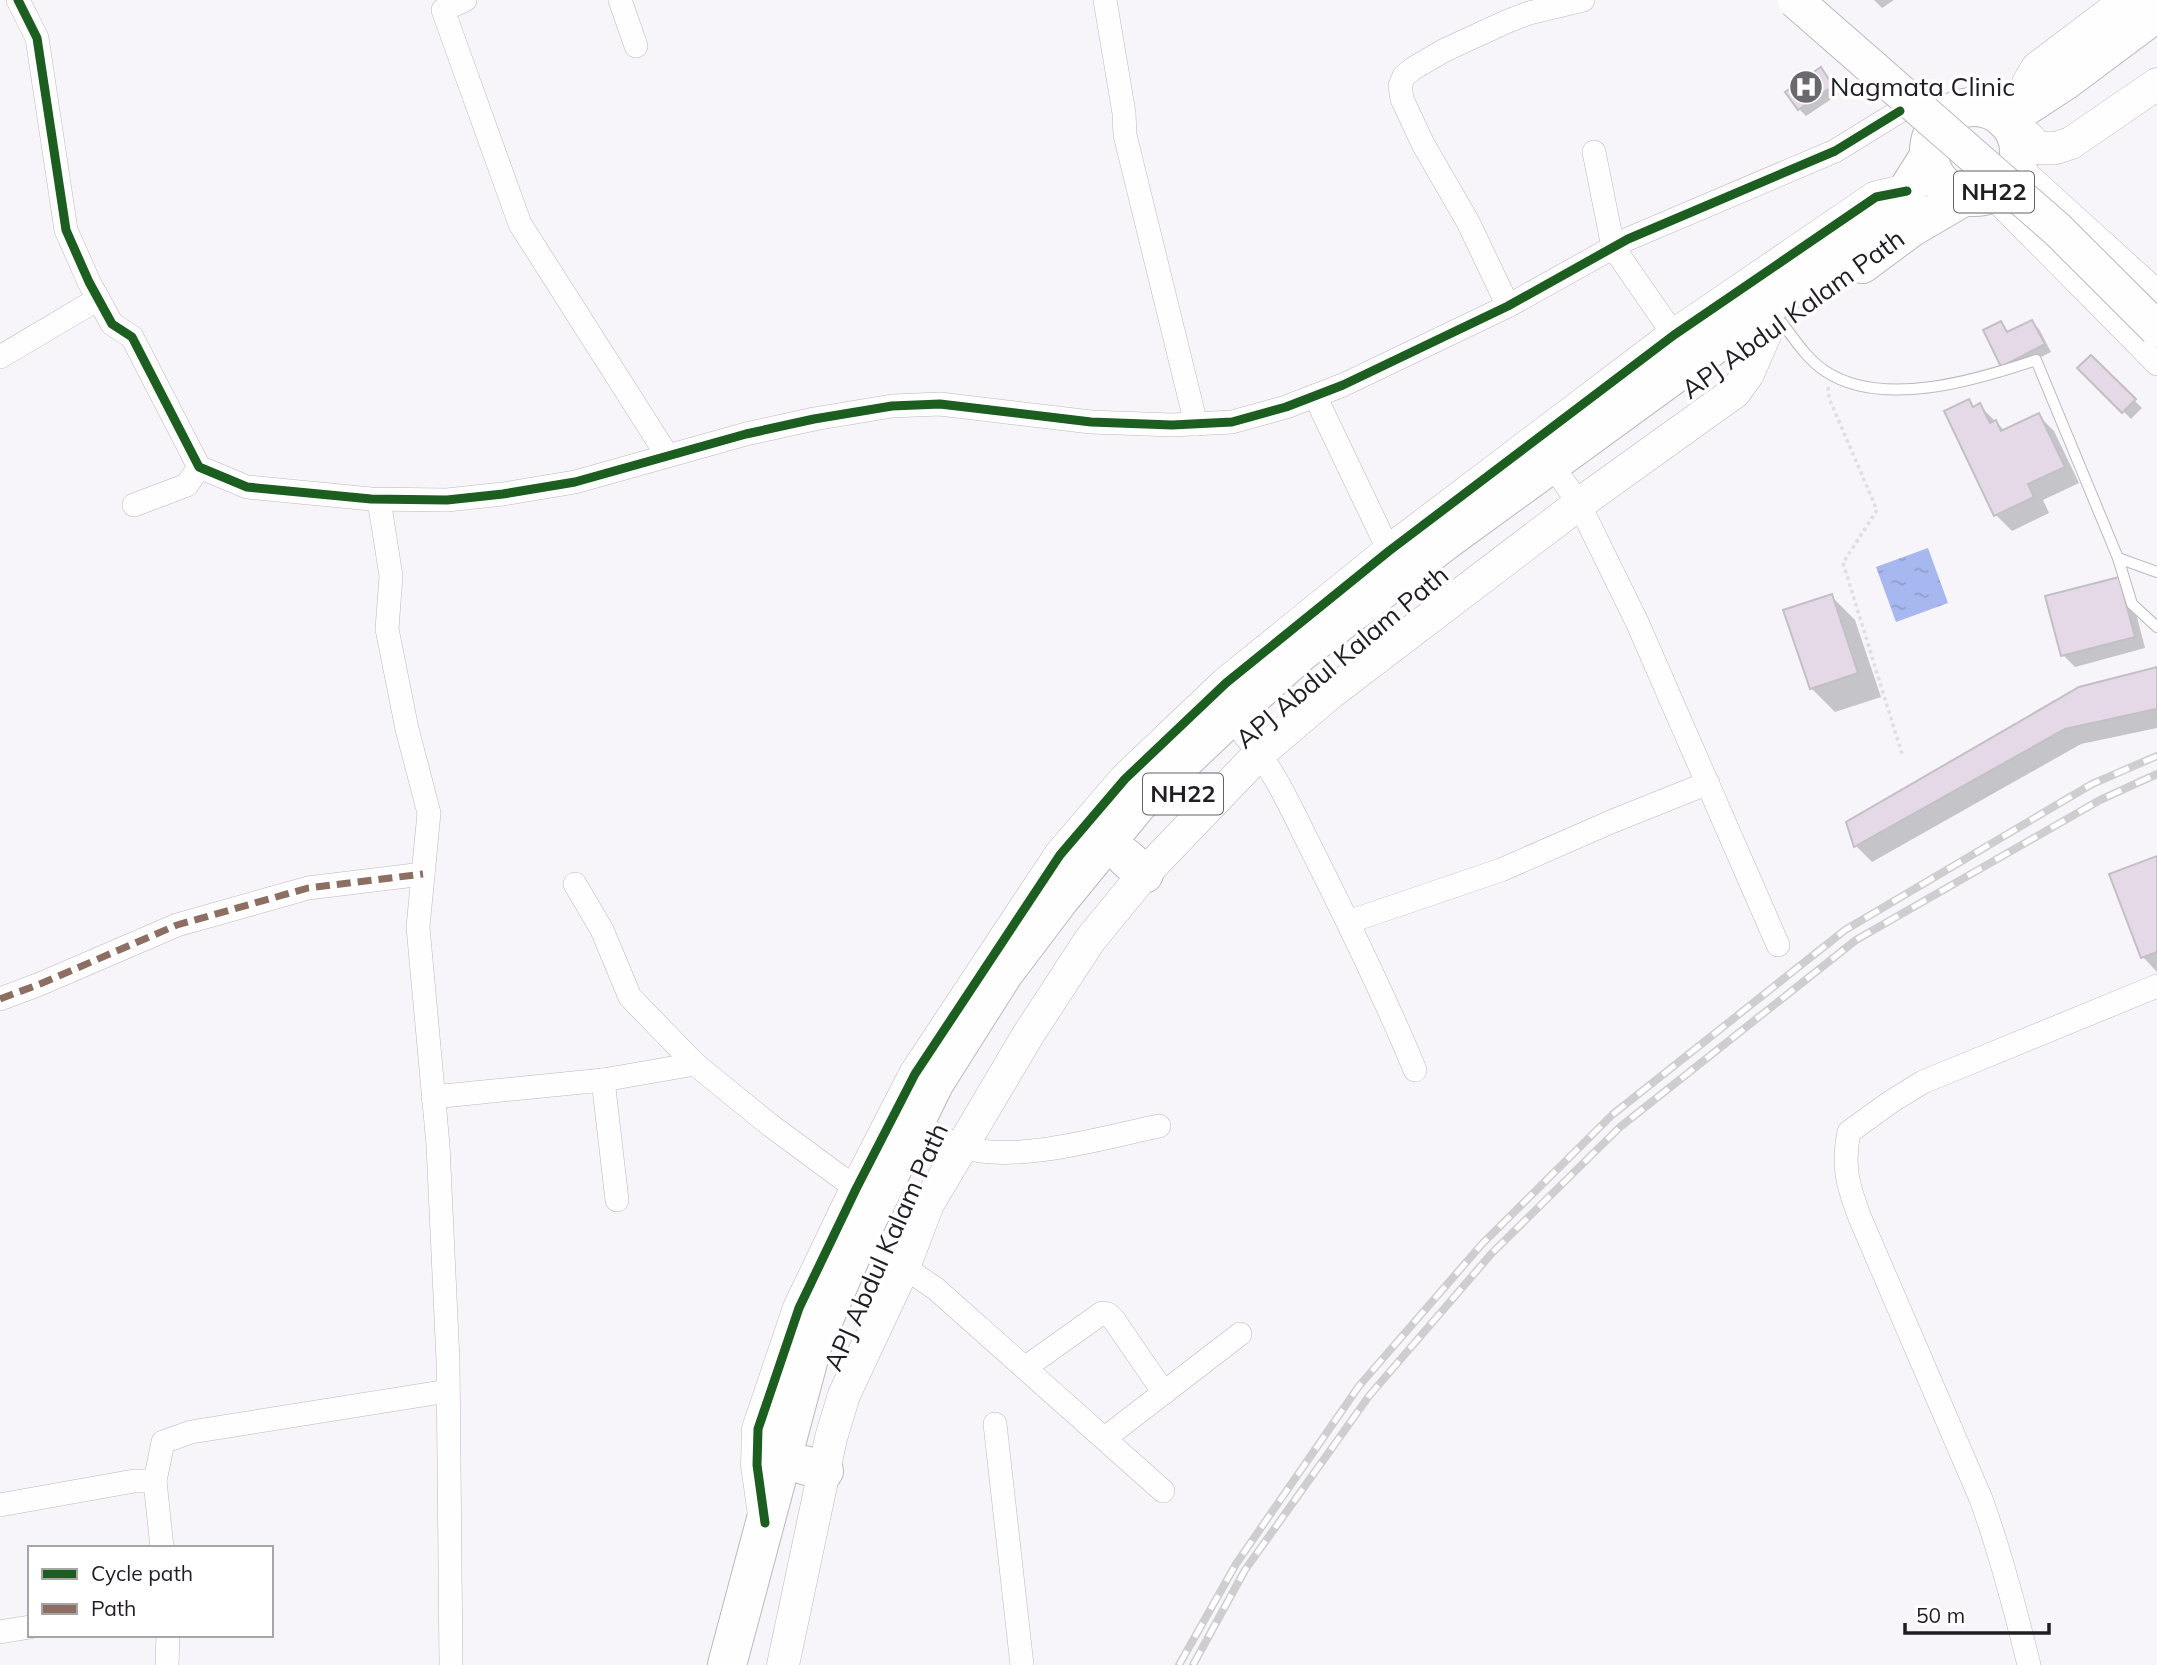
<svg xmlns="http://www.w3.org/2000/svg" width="2157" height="1665" font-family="Mulish,sans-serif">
<defs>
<pattern id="water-ripples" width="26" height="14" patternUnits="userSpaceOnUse" patternTransform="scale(1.75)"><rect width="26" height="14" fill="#a7b8f0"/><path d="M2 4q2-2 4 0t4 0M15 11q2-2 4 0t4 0" fill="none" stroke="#8f9ece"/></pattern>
</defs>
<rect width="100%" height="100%" fill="#f7f5fa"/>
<!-- water -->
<path fill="url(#water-ripples)" d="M1928 548 1948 603 1896 622 1876 567Z"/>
<!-- shadow -->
<g fill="#0003">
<path d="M1874 0H1894L1882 8Z"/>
<path d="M1820 70 1839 94 1806 116 1799 109Z"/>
<path d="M2032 322 2039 329 2051 352 2010 373 2003 365 2000 323 2009 333Z"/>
<path d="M2091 357 2142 408 2131 419 2080 368Z"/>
<path d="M1969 401 1975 408 1980 406 2005 431 2038 415 2054 431 2079 483 2043 500 2049 513 2012 531 1996 515Z"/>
<path d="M2130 590 2145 648 2075 667 2063 655 2048 597Z"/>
<path d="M1831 596 1855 620 1881 697 1835 712 1811 688Z"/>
<path d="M2157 669V728L2081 744 1872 862 1856 846 1848 822Z"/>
<path d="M2157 858V972L2143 957Z"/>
</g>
<!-- building -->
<g fill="#e5d8e7" stroke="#c3c0c5" stroke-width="2">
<path d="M1821 67 1833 86 1798 110 1785 92Z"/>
<path d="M2032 320 2045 344 2001 367 1983 330 2001 321 2007 332Z"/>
<path d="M2091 355 2136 399 2122 413 2077 368Z"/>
<path d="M1969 399 1973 407 1980 403 1990 423 1996 420 2001 431 2039 413 2065 467 2028 484 2034 497 1994 516 1944 411Z"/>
<path d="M2119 577 2135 637 2061 656 2045 596Z"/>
<path d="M1832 594 1858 673 1810 689 1783 610Z"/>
<path d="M2157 667V714L2156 709 2065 729 1854 847 1846 822 2079 687Z"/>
<path d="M2157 856V952L2141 958 2109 874Z"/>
</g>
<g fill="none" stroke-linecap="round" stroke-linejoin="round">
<!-- lane casing -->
<g stroke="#bbb8be" stroke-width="12">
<g id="lane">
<path d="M1782 323C1795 340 1807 359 1825 371 1882 409 1977 380 2036 360L2118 558 2132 604 2157 627"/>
<path d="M2118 558 2157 572"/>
</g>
</g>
<!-- street casing -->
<g stroke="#bbb8be" stroke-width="24">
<g id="street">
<path d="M18 0 37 38 66 230 89 282 112 324 132 337 199 467 247 487 371 499 447 500 503 494 575 482 746 434 814 419 892 406 940 404 1091 422 1172 425 1232 422 1286 407 1343 385 1508 306 1628 239 1835 151 1900 111"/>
<path d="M465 0 443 10 520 224 667 455"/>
<path d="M620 0 636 46"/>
<path d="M1105 0 1124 113 1125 135 1196 424"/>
<path d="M1594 152 1613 247 1674 335"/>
<path d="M2017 164 2157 291"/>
<path d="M1989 194 2157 364"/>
<path d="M1508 306 1468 222 1423 144 1402 99 1400 86 1404 76 1414 68 1445 50 1508 21 1529 13 1583 0"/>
<path d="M0 357 98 299"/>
<path d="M1315 396 1389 551"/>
<path d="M1564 482 1579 504 1637 622 1778 945"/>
<path d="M379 500 391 576 387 629 407 729 429 813 418 927 438 1145 448 1361 451 1665"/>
<path d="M134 505 187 485 199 467"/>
<path d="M1245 736C1276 771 1294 815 1315 856 1350 926 1385 997 1415 1070"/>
<path d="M575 884 602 930 630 997 695 1064"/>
<path d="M1348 922 1501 870 1613 821 1708 783"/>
<path d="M0 999 40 984 177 925 308 888 423 874"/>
<path d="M603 1080 617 1200"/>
<path d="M433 1097 603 1080 695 1064 770 1125 869 1198"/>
<path d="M934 1133C943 1138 953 1144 963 1147 1016 1164 1105 1137 1159 1126"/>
<path d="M856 1245 904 1267 936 1289 1163 1491"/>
<path d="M1026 1367 1102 1313 1108 1314 1114 1320 1164 1393"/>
<path d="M995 1424 1022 1665"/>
<path d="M1105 1438 1240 1334"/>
<path d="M0 1505 134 1481H155"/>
<path d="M162 1548 155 1481 163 1442 191 1432 448 1391"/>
<path d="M0 1632 30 1627"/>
<path d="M167 1665 168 1635"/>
<path d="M2029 1665C2015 1608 2001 1554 1981 1499L1860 1218C1848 1186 1842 1167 1849 1132L1892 1101 1923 1082 2157 986"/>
</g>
</g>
<!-- secondary casing -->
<g stroke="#bbb8be" stroke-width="33">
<g id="secondary">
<path d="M2026 106 2028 83 2037 68 2127 0"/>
<path d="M2028 137 2038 148H2056L2071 143 2157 84"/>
<path d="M764 1515 757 1465 758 1429 799 1308 856 1189 915 1074 1060 855 1125 779 1226 683 1389 551 1674 335 1876 197 1903 191"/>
<path d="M783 1665 831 1438 844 1395 904 1267 928 1204 1028 1035 1090 940 1144 874 1260 753 1332 692 1579 504 1735 392 1748 374 1765 335"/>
</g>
</g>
<!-- highway casing -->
<g stroke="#bbb8be" stroke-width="40">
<g id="highway">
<circle cx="1974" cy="152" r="45"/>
<path d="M2005 120 2066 80 2157 12"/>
<path d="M1862 264 1912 227 1965 196"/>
<path d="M1125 857 1144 874"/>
<path d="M804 1465 824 1471"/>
<path d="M727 1665 812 1347 861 1233 935 1082 1004 973 1060 899 1137 805 1236 711 1300 653 1448 539 1761 311 1866 231 1907 191 1929 156"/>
</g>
</g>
<!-- path -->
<path stroke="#dfdee0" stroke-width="3.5" stroke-dasharray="3.5 3.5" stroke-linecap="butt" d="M1828 387 1829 398 1877 510 1843 563 1902 754"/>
<!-- lane -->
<use href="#lane" stroke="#fefefe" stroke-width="10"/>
<!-- street -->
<use href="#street" stroke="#fefefe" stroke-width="23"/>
<!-- secondary -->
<use href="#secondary" stroke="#fefefe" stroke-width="32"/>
<!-- highway -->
<use href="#highway" stroke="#fefefe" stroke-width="38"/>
<!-- rail casing -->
<g stroke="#ceced0" stroke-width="8">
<g id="rail">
<path d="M1179 1665 1236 1564 1359 1386 1482 1244 1612 1115 1845 930 2092 784 2157 756"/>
<path d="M1193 1665 1245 1570 1369 1396 1492 1253 1620 1127 1856 940 2100 800 2157 774"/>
</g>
</g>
<!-- rail -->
<use href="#rail" stroke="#fff" stroke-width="5" stroke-dasharray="16" stroke-linecap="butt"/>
<!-- primary-bridge casing -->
<g stroke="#bbb8be" stroke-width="37" stroke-linecap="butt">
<path id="primary-bridge" d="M1795 0 2058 230 2157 329"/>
</g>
<!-- primary-bridge -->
<use href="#primary-bridge" stroke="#fefefe" stroke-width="35"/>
<!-- quiet -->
<path stroke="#8d6e63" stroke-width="7" stroke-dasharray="14 7" stroke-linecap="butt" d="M0 999 40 984 177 925 308 888 423 874"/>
<!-- cycleway casing -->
<g stroke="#fff" stroke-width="13">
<g id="cycleway">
<path d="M18 0 37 38 66 230 89 282 112 324 132 337 199 467 247 487 371 499 447 500 503 494 575 482 746 434 814 419 892 406 940 404 1091 422 1172 425 1232 422 1286 407 1343 385 1508 306 1628 239 1835 151 1900 111"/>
<path d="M765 1523 757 1465 758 1429 799 1308 856 1189 915 1074 1060 855 1125 779 1226 683 1389 551 1674 335 1876 197 1907 191"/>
</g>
</g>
<!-- cycleway -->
<use href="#cycleway" stroke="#1b5e20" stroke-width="9"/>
</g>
<!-- icons -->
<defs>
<g id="hospital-disc" transform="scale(1.75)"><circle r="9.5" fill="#6b696e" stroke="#fff"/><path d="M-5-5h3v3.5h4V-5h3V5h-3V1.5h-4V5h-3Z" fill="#fff"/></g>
</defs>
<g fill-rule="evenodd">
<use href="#hospital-disc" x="1806" y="87"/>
</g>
<g text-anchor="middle" stroke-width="7" stroke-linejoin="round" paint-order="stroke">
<!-- shield labels -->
<g fill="#fff" stroke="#636165" stroke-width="2">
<rect x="1954" y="171.5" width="80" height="41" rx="5"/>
<rect x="1143" y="773.5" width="80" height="41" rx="5"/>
</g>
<g font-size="24" font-weight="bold" fill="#201d23">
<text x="1994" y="200">NH22</text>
<text x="1183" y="802">NH22</text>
</g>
<!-- poi labels -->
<g font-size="26" fill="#201d23" stroke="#fff" text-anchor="start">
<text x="1830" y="96">Nagmata Clinic</text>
</g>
<!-- street labels -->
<g font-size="26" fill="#201d23" stroke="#fff">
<text transform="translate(1793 314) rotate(-36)" y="9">APJ Abdul Kalam Path</text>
<text transform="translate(1342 657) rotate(-40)" y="9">APJ Abdul Kalam Path</text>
<text transform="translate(886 1247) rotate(-66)" y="9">APJ Abdul Kalam Path</text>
</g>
</g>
<!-- legend -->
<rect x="28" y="1546" width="245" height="91" fill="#ffffff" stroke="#a6a5a7" stroke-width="2"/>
<rect x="42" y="1569" width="35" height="10" fill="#1b5e20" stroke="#a6a5a7" stroke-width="2"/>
<text x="91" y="1581" font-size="21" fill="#201d23">Cycle path</text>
<rect x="42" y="1604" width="35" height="10" fill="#8d6e63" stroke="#a6a5a7" stroke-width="2"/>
<text x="91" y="1616" font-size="21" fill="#201d23">Path</text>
<!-- scale -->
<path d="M1905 1623v10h144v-10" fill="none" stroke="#201d23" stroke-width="3.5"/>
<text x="1916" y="1623" font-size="21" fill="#201d23" stroke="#ffffff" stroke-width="5" paint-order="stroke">50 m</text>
</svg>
